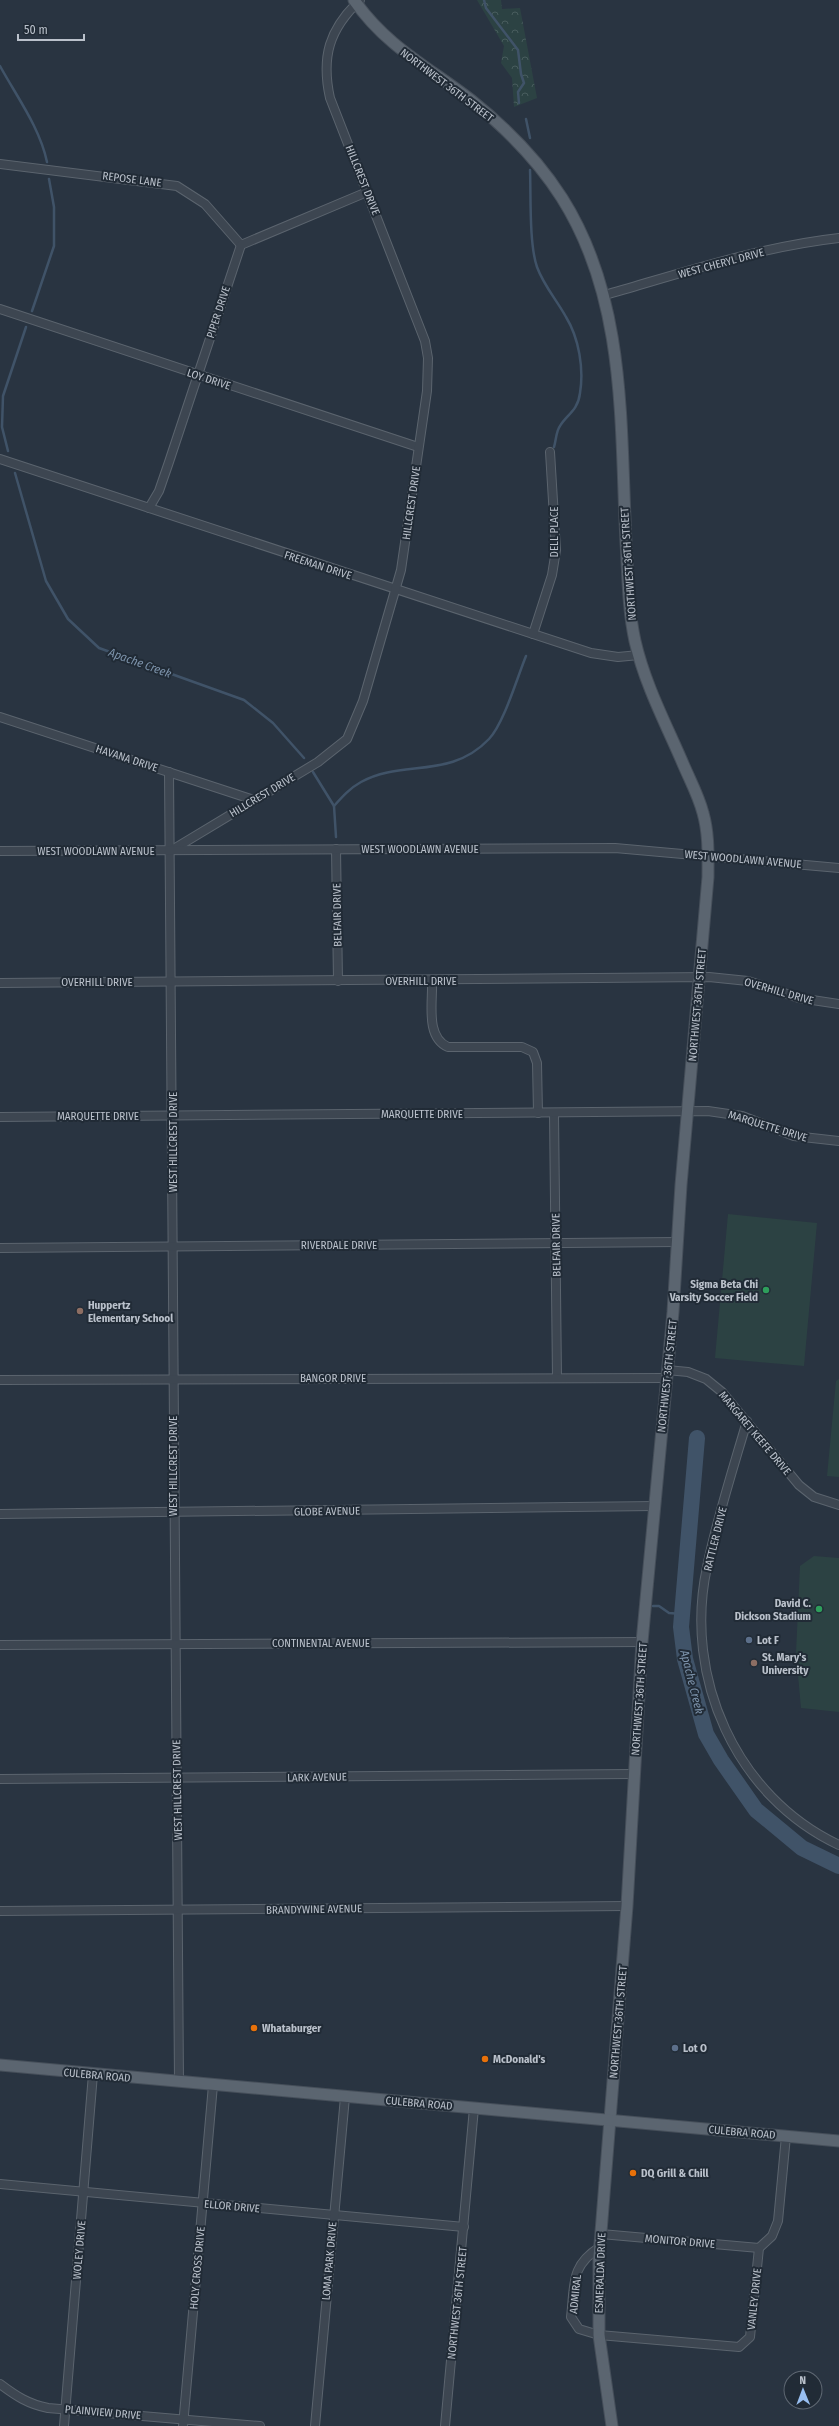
<svg xmlns="http://www.w3.org/2000/svg" width="839" height="2426" font-family="'Fira Sans Condensed',sans-serif">
<defs>
<pattern id="forest-crowns" width="20" height="18" patternUnits="userSpaceOnUse"><rect width="20" height="18" fill="#2c4243"/><path d="M2 6a3 3 0 1 1 6 0M12 15a3 3 0 1 1 6 0" fill="none" stroke="#485c5d"/></pattern>
</defs>
<rect width="100%" height="100%" fill="#293441"/>
<!-- forest -->
<path fill="url(#forest-crowns)" d="M477 0H501L502 9 520 8 537 98 514 107 512 78 501 63 504 46Z"/>
<!-- pitch -->
<g fill="#2c4243">
<path d="M728 1214 817 1223 804 1366 715 1358Z"/>
<path d="M839 1379V1477L827 1476 836 1381Z"/>
<path d="M814 1556 839 1558V1712L801 1708 796 1653 800 1566Z"/>
</g>
<g fill="none" stroke-linecap="round" stroke-linejoin="round">
<!-- stream -->
<g stroke="#405368" stroke-width="2.5">
<path d="M484 0 486 8 518 50 521 74 524 83 518 92 519 103"/>
<path d="M0 66C17 97 40 128 47 162"/>
<path d="M526 119 530 138"/>
<path d="M530 170C531 195 529 244 537 267 544 286 556 299 566 317 579 338 584 369 580 393 578 411 566 415 560 426 556 431 556 441 554 447"/>
<path d="M32 311 54 246V207L49 179"/>
<path d="M8 451 2 427 3 396 26 327"/>
<path d="M15 473 46 581 68 619 99 648 244 700 273 723 304 758"/>
<path d="M313 772 334 806 336 837"/>
<path d="M334 806C342 797 350 788 361 782 402 759 450 780 489 739 504 723 517 678 526 656"/>
<path d="M653 1606H659L669 1613 682 1614"/>
</g>
<!-- river -->
<path stroke="#405368" stroke-width="16" d="M697 1438 681 1627 685 1659 706 1734 721 1760 756 1810 802 1848 839 1866"/>
<!-- minor casing -->
<g stroke="#5b646e" stroke-width="10">
<g id="minor">
<path d="M0 164 177 186 205 204 241 245"/>
<path d="M605 295C682 273 759 247 839 238"/>
<path d="M0 309 418 447"/>
<path d="M0 459 591 653 618 657 639 655"/>
<path d="M149 508 159 491 169 462 241 245 367 192"/>
<path d="M533 634 552 575 556 550 550 452"/>
<path d="M0 717 254 800"/>
<path d="M169 772 179 2082"/>
<path d="M336 849 338 981"/>
<path d="M172 850 318 762 347 739 363 701 401 570 427 391 428 358 425 341 330 98C321 57 329 29 360 0"/>
<path d="M0 851 615 848 839 868"/>
<path d="M432 981C433 1002 425 1037 448 1047H522L533 1052 537 1063 538 1113"/>
<path d="M0 983 709 977 748 981 799 998 839 1004"/>
<path d="M554 1113 557 1378"/>
<path d="M0 1117 708 1111 742 1116 794 1136 839 1141"/>
<path d="M0 1248 678 1242"/>
<path d="M667 1370 688 1372 706 1379 722 1392 799 1485 814 1497 839 1505"/>
<path d="M0 1380 666 1378"/>
<path d="M747 1421C733 1469 717 1518 707 1567 683 1677 736 1797 839 1845"/>
<path d="M0 1514 655 1506"/>
<path d="M0 1645 642 1642"/>
<path d="M0 1779 633 1774"/>
<path d="M0 1911 627 1906"/>
<path d="M0 2184 464 2227"/>
<path d="M601 2234 759 2248"/>
<path d="M600 2247C570 2266 575 2284 571 2317L579 2329 599 2335 739 2347 750 2337 759 2248 772 2236 778 2221 786 2136"/>
<path d="M0 2384C16 2396 28 2404 48 2408L260 2426"/>
<path d="M64 2426 93 2074"/>
<path d="M183 2426 213 2085"/>
<path d="M315 2426 345 2097"/>
<path d="M445 2426 474 2108"/>
</g>
</g>
<!-- major casing -->
<g stroke="#464f5a" stroke-width="13">
<g id="major">
<path d="M354 0C386 46 428 67 471 100 506 128 538 160 562 198 627 301 620 425 626 542 628 575 628 609 635 641 645 685 667 726 684 766 691 782 699 797 703 813 709 834 708 855 708 877L681 1185 673 1312 642 1642 627 1906 599 2257V2335L612 2426"/>
<path d="M0 2065 839 2141"/>
</g>
</g>
<!-- minor -->
<use href="#minor" stroke="#3d4651" stroke-width="8"/>
<!-- major -->
<use href="#major" stroke="#5b6570" stroke-width="11"/>
</g>
<!-- markers -->
<g fill="#2e9e5b" stroke="#212b36" stroke-width="1.5">
<circle cx="766" cy="1290" r="4"/>
<circle cx="819" cy="1609" r="4"/>
</g>
<g fill="#8d6e63" stroke="#212b36" stroke-width="1.5">
<circle cx="80" cy="1311" r="4"/>
<circle cx="754" cy="1663" r="4"/>
</g>
<g fill="#5c6f8a" stroke="#212b36" stroke-width="1.5">
<circle cx="749" cy="1640" r="4"/>
<circle cx="675" cy="2048" r="4"/>
</g>
<g fill="#e8710a" stroke="#212b36" stroke-width="1.5">
<circle cx="254" cy="2028" r="4"/>
<circle cx="485" cy="2059" r="4"/>
<circle cx="633" cy="2173" r="4"/>
</g>
<g text-anchor="middle" stroke-width="4" stroke-linejoin="round" paint-order="stroke">
<!-- street labels -->
<g font-size="11" fill="#bac1cb" stroke="#212b36">
<text transform="translate(447 85) rotate(37)" y="4">NORTHWEST 36TH STREET</text>
<text transform="translate(132 179) rotate(7)" y="4">REPOSE LANE</text>
<text transform="translate(363 180) rotate(68)" y="4">HILLCREST DRIVE</text>
<text transform="translate(721 263) rotate(-15)" y="4">WEST CHERYL DRIVE</text>
<text transform="translate(218 312) rotate(-72)" y="4">PIPER DRIVE</text>
<text transform="translate(209 379) rotate(18)" y="4">LOY DRIVE</text>
<text transform="translate(411 503) rotate(-82)" y="4">HILLCREST DRIVE</text>
<text transform="translate(554 532) rotate(-90)" y="4">DELL PLACE</text>
<text transform="translate(628 564) rotate(-94)" y="4">NORTHWEST 36TH STREET</text>
<text transform="translate(318 565) rotate(18)" y="4">FREEMAN DRIVE</text>
<text transform="translate(127 758) rotate(18)" y="4">HAVANA DRIVE</text>
<text transform="translate(262 795) rotate(-31)" y="4">HILLCREST DRIVE</text>
<text x="420" y="853">WEST WOODLAWN AVENUE</text>
<text x="96" y="855">WEST WOODLAWN AVENUE</text>
<text transform="translate(743 859) rotate(5)" y="4">WEST WOODLAWN AVENUE</text>
<text transform="translate(337 915) rotate(-91)" y="4">BELFAIR DRIVE</text>
<text x="421" y="985">OVERHILL DRIVE</text>
<text x="97" y="986">OVERHILL DRIVE</text>
<text transform="translate(779 991) rotate(16)" y="4">OVERHILL DRIVE</text>
<text transform="translate(697 1005) rotate(-85)" y="4">NORTHWEST 36TH STREET</text>
<text x="422" y="1118">MARQUETTE DRIVE</text>
<text x="98" y="1120">MARQUETTE DRIVE</text>
<text transform="translate(768 1126) rotate(17)" y="4">MARQUETTE DRIVE</text>
<text transform="translate(173 1142) rotate(-90)" y="4">WEST HILLCREST DRIVE</text>
<text x="339" y="1249">RIVERDALE DRIVE</text>
<text transform="translate(556 1245) rotate(-91)" y="4">BELFAIR DRIVE</text>
<text transform="translate(667 1376) rotate(-84)" y="4">NORTHWEST 36TH STREET</text>
<text x="333" y="1382">BANGOR DRIVE</text>
<text transform="translate(755 1433) rotate(50)" y="4">MARGARET KEEFE DRIVE</text>
<text transform="translate(173 1466) rotate(-90)" y="4">WEST HILLCREST DRIVE</text>
<text transform="translate(327 1511) rotate(-1)" y="4">GLOBE AVENUE</text>
<text transform="translate(715 1539) rotate(-76)" y="4">RATTLER DRIVE</text>
<text x="321" y="1647">CONTINENTAL AVENUE</text>
<text transform="translate(639 1699) rotate(-86)" y="4">NORTHWEST 36TH STREET</text>
<text transform="translate(317 1777) rotate(-1)" y="4">LARK AVENUE</text>
<text transform="translate(177 1790) rotate(-91)" y="4">WEST HILLCREST DRIVE</text>
<text transform="translate(314 1909) rotate(-1)" y="4">BRANDYWINE AVENUE</text>
<text transform="translate(618 2022) rotate(-85)" y="4">NORTHWEST 36TH STREET</text>
<text transform="translate(97 2075) rotate(5)" y="4">CULEBRA ROAD</text>
<text transform="translate(419 2103) rotate(5)" y="4">CULEBRA ROAD</text>
<text transform="translate(742 2132) rotate(5)" y="4">CULEBRA ROAD</text>
<text transform="translate(232 2206) rotate(5)" y="4">ELLOR DRIVE</text>
<text transform="translate(680 2241) rotate(5)" y="4">MONITOR DRIVE</text>
<text transform="translate(79 2250) rotate(-85)" y="4">WOLEY DRIVE</text>
<text transform="translate(329 2261) rotate(-85)" y="4">LOMA PARK DRIVE</text>
<text transform="translate(197 2268) rotate(-85)" y="4">HOLY CROSS DRIVE</text>
<text transform="translate(600 2273) rotate(-88)" y="4">ESMERALDA DRIVE</text>
<text transform="translate(575 2294) rotate(-84)" y="4">ADMIRAL</text>
<text transform="translate(754 2299) rotate(-84)" y="4">VANLEY DRIVE</text>
<text transform="translate(457 2303) rotate(-84)" y="4">NORTHWEST 36TH STREET</text>
<text transform="translate(103 2412) rotate(5)" y="4">PLAINVIEW DRIVE</text>
</g>
<!-- poi labels -->
<g font-size="11" font-weight="bold" fill="#bac1cb" stroke="#212b36" text-anchor="start">
<text x="758" y="1288" text-anchor="end">Sigma Beta Chi<tspan x="758" dy="13">Varsity Soccer Field</tspan></text>
<text x="88" y="1309">Huppertz<tspan x="88" dy="13">Elementary School</tspan></text>
<text x="811" y="1607" text-anchor="end">David C.<tspan x="811" dy="13">Dickson Stadium</tspan></text>
<text x="757" y="1644">Lot F</text>
<text x="762" y="1661">St. Mary's<tspan x="762" dy="13">University</tspan></text>
<text x="262" y="2032">Whataburger</text>
<text x="683" y="2052">Lot O</text>
<text x="493" y="2063">McDonald's</text>
<text x="641" y="2177">DQ Grill &amp; Chill</text>
</g>
<!-- water labels -->
<g font-size="12" font-style="italic" fill="#7d93ab" stroke="#212b36">
<text transform="translate(140 663) rotate(20)" y="4">Apache Creek</text>
<text transform="translate(692 1682) rotate(76)" y="4">Apache Creek</text>
</g>
</g>
<!-- north arrow -->
<g transform="translate(803 2390) rotate(359)"><circle r="19" fill="#212b36" stroke="#5e6772"/>
<path d="M0-3L7 15L0 10L-7 15Z" fill="#98bff1"/>
<text y="-6" font-size="11" font-weight="bold" text-anchor="middle" fill="#bac1cb">N</text>
</g>
<!-- scale -->
<path d="M18 34v6h66v-6" fill="none" stroke="#bac1cb" stroke-width="2"/>
<text x="24" y="34" font-size="12" fill="#bac1cb" stroke="#212b36" stroke-width="3" paint-order="stroke">50 m</text>
</svg>
